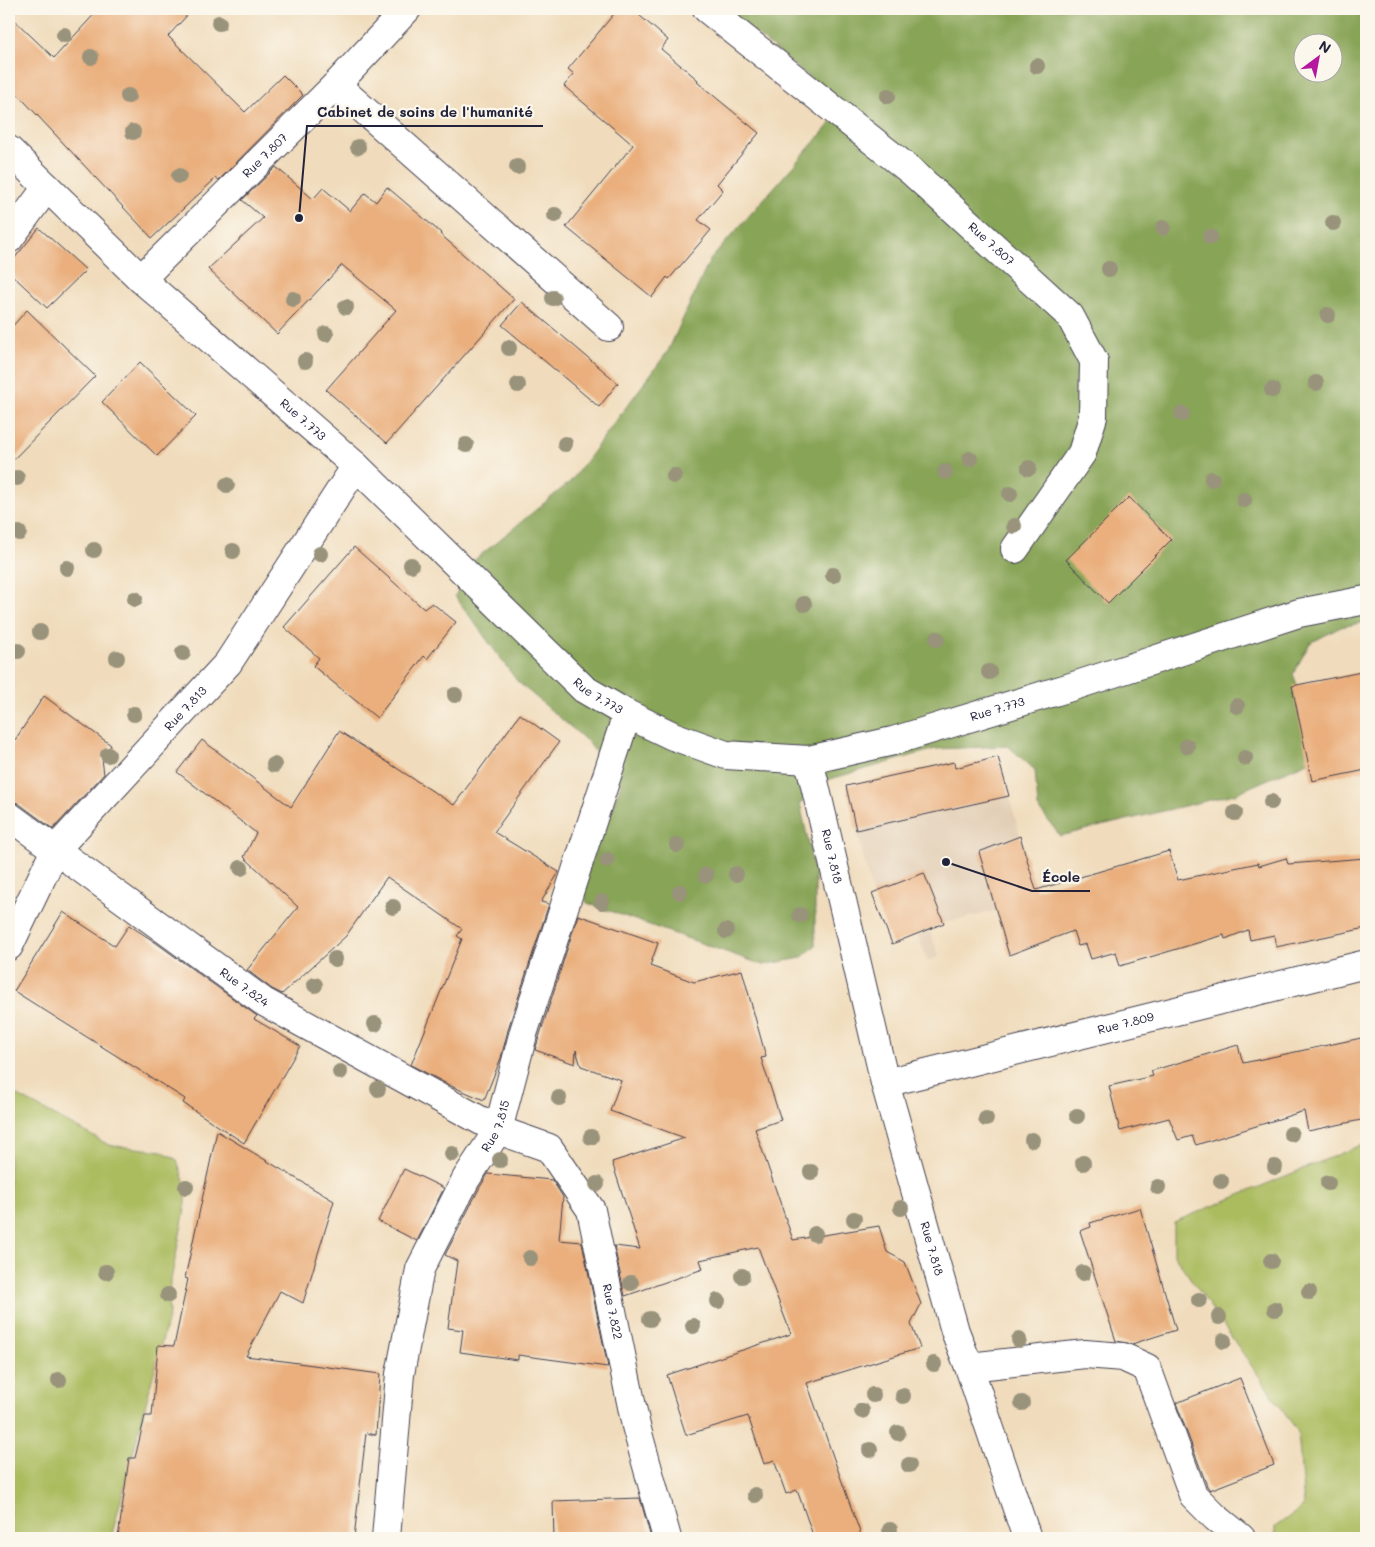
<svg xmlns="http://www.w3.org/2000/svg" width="1375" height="1547" font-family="Mali,sans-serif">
<rect width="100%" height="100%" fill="#fbf7ec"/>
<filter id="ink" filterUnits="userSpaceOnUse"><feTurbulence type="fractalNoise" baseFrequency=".02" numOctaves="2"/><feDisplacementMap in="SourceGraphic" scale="10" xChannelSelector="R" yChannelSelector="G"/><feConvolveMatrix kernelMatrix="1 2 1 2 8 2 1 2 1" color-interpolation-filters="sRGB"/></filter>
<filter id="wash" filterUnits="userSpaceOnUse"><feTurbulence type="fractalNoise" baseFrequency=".0096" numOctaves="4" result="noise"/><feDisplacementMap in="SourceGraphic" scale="20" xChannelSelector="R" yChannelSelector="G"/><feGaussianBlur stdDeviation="1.12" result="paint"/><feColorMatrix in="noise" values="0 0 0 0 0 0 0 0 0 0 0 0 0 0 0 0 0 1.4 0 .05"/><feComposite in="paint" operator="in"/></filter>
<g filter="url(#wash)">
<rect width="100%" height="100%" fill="#f0dcbc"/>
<!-- built -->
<path fill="#e1ccb2" d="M998 757 1043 917 1001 929 996 911 944 923 929 929 939 956 928 961 917 934 892 944 872 893 846 786 954 762 956 768Z"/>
<!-- green -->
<g fill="#abbc5f" stroke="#666f4d">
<path d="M9 1091 109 1145 162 1151 177 1160 186 1187V1204L168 1295 169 1314 111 1538H9Z"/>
<path d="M1366 1143V1538H1275V1527L1304 1506 1298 1432 1174 1255V1222Z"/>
</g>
<!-- forest -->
<path fill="#88a456" stroke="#556348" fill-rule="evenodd" d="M726 9H1366V622L1341 627 1310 643 1293 674 1318 740 1317 758 1234 794 1060 836 1038 807 1035 770 1008 746 935 749 827 780 800 803 815 874V946L801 958 763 965 587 903 582 885 621 784 587 741 517 681 455 596 471 563 571 481 668 351 710 260 845 107ZM1302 42H1332V72H1302Z"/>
<g id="blocks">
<!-- building -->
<g fill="#eaaf7d">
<path d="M99 9H193L168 36 245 112 283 75 303 95 219 180 216 178 152 238 9 85V15L54 58Z"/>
<path d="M618 9H632L668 40 661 49 698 80 697 82 759 133 717 184 723 190 698 220 711 230 669 279 667 277 652 297 566 227 633 145 564 86 574 74 568 69Z"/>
<path d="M276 167 313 199 323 188 350 211 365 193 376 202 387 187 441 233 440 234 514 299 387 443 326 390 396 310 342 265 277 334 208 269 263 218 242 200Z"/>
<path d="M39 228 86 270 47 308 9 272V265Z"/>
<path d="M522 302 618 383 599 407 502 325Z"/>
<path d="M27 310 95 376 9 464V330Z"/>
<path d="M140 362 196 416 157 456 102 402Z"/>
<path d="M1129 497 1171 540 1108 603 1066 560Z"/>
<path d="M354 547 424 609 432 603 456 622 427 659 424 656 377 718 313 666 319 658 284 627Z"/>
<path d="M1366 671V770L1312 781 1292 686Z"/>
<path d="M44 696 111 745 102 759 104 774 53 829 18 803 9 801V749Z"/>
<path d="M520 714 559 742 494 832 559 872 541 902 549 904 509 1026 501 1058 484 1100 451 1086 411 1065 462 939 457 936 462 929 387 877 346 936 282 994 272 989 247 970 298 907 244 857 256 833 177 772 202 740 291 807 339 731 454 805Z"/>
<path d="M998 757 1009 796 856 830 846 786 954 762 955 768Z"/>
<path d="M1020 836 1036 890 1169 851 1178 880 1258 863 1259 866 1286 858 1288 864 1366 858V928L1276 947 1274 935 1250 940 1248 930 1225 939 1224 935 1120 966 1116 952 1091 959 1086 944 1078 946 1073 931 1009 955 979 852Z"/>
<path d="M924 873 944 923 892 944 872 893Z"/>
<path d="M63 912 115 946 129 925 155 942 257 1016 254 1019 300 1046 244 1143 183 1103 185 1099 14 991Z"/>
<path d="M578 915 658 943 650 966 694 982 742 970 766 1057 761 1058 781 1120 755 1129 793 1240 879 1226 887 1252 905 1262 921 1304 911 1324 920 1348 807 1383 862 1538H814L797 1490 786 1494 774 1460 764 1464 748 1416 686 1435 667 1375 791 1334 758 1247 700 1260 703 1269 625 1296 614 1246 640 1249 612 1162 685 1138 610 1111 621 1080 581 1066 576 1050 575 1064 535 1050Z"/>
<path d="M1366 1037V1119L1308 1131 1304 1111 1196 1145 1192 1136 1178 1140 1169 1118 1120 1131 1109 1086 1153 1076 1151 1071 1238 1045 1243 1063Z"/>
<path d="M217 1131 334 1201 303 1303 280 1291 246 1356 380 1374 376 1435 366 1433 354 1538H118L129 1458H135L145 1416H152L158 1345 174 1346 188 1279 185 1278Z"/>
<path d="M404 1169 444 1188 417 1241 378 1221Z"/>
<path d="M488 1174 552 1180 563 1197 559 1240 582 1242 608 1367 518 1355V1360L460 1352 463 1330 448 1328 457 1261 445 1255 480 1187Z"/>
<path d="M1140 1208 1176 1330 1132 1344 1116 1341 1080 1231 1091 1227 1090 1223Z"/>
<path d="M1240 1378 1274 1465 1210 1490 1207 1486 1176 1403Z"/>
<path d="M640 1498 651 1538H554L553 1501Z"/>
</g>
</g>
</g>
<g filter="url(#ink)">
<use href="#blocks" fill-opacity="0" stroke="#413e4e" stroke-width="1"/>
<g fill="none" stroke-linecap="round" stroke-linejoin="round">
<!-- minor casing -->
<g stroke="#413e4e" stroke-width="30">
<g id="minor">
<path id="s1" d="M707 9 911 171 1070 316 1094 361 1093 417 1082 453 1015 549"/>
<path d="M336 85 609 327"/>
<path id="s2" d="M9 150 141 279 356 466 584 689 627 714 673 736 726 755 809 760 893 741 1074 686 1299 613 1366 600"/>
<path d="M9 239 47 187"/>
<path id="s3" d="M141 279 336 85 407 9"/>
<path id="s4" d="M809 760 885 1083 955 1331 969 1367 1085 1354 1123 1357 1147 1368 1193 1495 1215 1517 1241 1538"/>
<path id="s5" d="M9 816 264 1002 498 1130 549 1148 591 1210 636 1426 667 1538"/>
<path id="s6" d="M9 946 55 850 228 663 356 466"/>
<path id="s7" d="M885 1083 1366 964"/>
<path d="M969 1367 1027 1538"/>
<path id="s8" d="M386 1538 400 1374 420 1269 466 1179 498 1130 524 1031 627 714"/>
</g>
</g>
<!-- minor -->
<use href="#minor" stroke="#fff" stroke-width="28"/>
</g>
<!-- trees -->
<g fill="#99937c">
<circle cx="219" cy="23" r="8"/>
<circle cx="64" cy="35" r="8"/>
<circle cx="91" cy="57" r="8"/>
<circle cx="1037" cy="66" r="8"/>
<circle cx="128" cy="96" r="8"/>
<circle cx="888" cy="96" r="8"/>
<circle cx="133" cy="132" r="8"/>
<circle cx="358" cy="147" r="8"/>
<circle cx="517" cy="167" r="8"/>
<circle cx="179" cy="176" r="8"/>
<circle cx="555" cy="215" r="8"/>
<circle cx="1333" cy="223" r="8"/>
<circle cx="1163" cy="228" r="8"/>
<circle cx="1210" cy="237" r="8"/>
<circle cx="1109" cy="269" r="8"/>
<circle cx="553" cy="298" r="8"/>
<circle cx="293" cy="299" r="8"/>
<circle cx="346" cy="307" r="8"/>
<circle cx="1328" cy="315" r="8"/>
<circle cx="326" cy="334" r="8"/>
<circle cx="509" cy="348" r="8"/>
<circle cx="305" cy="361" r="8"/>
<circle cx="1316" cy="383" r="8"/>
<circle cx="518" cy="385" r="8"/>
<circle cx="1272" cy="390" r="8"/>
<circle cx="1182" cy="414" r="8"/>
<circle cx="565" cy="444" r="8"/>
<circle cx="466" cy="445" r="8"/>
<circle cx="970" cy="459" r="8"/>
<circle cx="1029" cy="468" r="8"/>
<circle cx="945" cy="472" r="8"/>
<circle cx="674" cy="476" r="8"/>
<circle cx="17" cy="478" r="8"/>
<circle cx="1212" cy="479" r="8"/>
<circle cx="227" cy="485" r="8"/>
<circle cx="1010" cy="494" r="8"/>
<circle cx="1244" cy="500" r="8"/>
<circle cx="1014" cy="526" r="8"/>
<circle cx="19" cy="533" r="8"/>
<circle cx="94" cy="550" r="8"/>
<circle cx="233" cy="551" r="8"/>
<circle cx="320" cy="554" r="8"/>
<circle cx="411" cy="565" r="8"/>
<circle cx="67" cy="568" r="8"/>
<circle cx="833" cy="575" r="8"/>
<circle cx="135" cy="599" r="8"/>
<circle cx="804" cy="604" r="8"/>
<circle cx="40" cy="632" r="8"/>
<circle cx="937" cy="639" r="8"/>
<circle cx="18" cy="651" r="8"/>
<circle cx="183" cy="653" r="8"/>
<circle cx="117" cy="658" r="8"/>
<circle cx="989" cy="672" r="8"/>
<circle cx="455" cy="695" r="8"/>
<circle cx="1237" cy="706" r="8"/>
<circle cx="134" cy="714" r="8"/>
<circle cx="1187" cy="746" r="8"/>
<circle cx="108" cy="755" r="8"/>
<circle cx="1245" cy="758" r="8"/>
<circle cx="274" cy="765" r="8"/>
<circle cx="1271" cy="802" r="8"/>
<circle cx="1235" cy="813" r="8"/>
<circle cx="677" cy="845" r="8"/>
<circle cx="607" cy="860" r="8"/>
<circle cx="241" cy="868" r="8"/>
<circle cx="736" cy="874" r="8"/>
<circle cx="706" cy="875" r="8"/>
<circle cx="680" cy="892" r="8"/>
<circle cx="602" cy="902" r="8"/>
<circle cx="393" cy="907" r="8"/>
<circle cx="800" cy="915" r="8"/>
<circle cx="726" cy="931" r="8"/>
<circle cx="335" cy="959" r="8"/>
<circle cx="315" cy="985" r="8"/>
<circle cx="375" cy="1024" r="8"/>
<circle cx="340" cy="1072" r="8"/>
<circle cx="378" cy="1089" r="8"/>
<circle cx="559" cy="1098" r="8"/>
<circle cx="1077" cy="1116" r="8"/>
<circle cx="986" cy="1119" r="8"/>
<circle cx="1291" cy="1134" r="8"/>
<circle cx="591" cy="1137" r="8"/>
<circle cx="1032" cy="1140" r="8"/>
<circle cx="452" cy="1154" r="8"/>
<circle cx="500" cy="1160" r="8"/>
<circle cx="1083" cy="1163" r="8"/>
<circle cx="1275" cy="1167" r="8"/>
<circle cx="811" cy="1172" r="8"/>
<circle cx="1221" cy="1181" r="8"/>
<circle cx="1328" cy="1183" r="8"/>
<circle cx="597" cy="1184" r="8"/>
<circle cx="186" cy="1187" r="8"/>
<circle cx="1158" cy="1187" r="8"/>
<circle cx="901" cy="1208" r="8"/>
<circle cx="854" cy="1219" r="8"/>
<circle cx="815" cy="1234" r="8"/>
<circle cx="530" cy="1258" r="8"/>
<circle cx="1271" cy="1261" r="8"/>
<circle cx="106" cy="1272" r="8"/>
<circle cx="1083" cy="1273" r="8"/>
<circle cx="742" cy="1276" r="8"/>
<circle cx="631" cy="1283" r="8"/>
<circle cx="1309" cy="1292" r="8"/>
<circle cx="168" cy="1295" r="8"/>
<circle cx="1199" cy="1300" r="8"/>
<circle cx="718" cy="1301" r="8"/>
<circle cx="1275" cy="1309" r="8"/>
<circle cx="1219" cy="1317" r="8"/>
<circle cx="650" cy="1319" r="8"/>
<circle cx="693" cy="1326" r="8"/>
<circle cx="1019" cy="1340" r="8"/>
<circle cx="1224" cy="1341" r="8"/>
<circle cx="934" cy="1364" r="8"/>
<circle cx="59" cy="1380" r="8"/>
<circle cx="873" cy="1395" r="8"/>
<circle cx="903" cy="1396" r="8"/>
<circle cx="1022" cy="1403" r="8"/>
<circle cx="862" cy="1411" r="8"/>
<circle cx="898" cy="1433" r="8"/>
<circle cx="870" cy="1450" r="8"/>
<circle cx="909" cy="1465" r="8"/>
<circle cx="755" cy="1495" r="8"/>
<circle cx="890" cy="1530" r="8"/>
</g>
</g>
<g text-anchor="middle" stroke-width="4.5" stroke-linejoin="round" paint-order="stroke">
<!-- street labels -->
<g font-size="12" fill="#22223b" stroke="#fbf7ec">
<text dy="4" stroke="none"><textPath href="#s3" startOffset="175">Rue 7.807</textPath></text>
<text dy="4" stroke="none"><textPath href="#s1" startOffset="369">Rue 7.807</textPath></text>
<text dy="4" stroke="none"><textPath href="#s2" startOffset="399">Rue 7.773</textPath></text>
<text dy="4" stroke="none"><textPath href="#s2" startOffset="804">Rue 7.773</textPath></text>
<text dy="4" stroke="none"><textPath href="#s6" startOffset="299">Rue 7.813</textPath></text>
<text dy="4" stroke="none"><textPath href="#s2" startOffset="1224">Rue 7.773</textPath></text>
<text dy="4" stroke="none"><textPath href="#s4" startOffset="99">Rue 7.818</textPath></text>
<text dy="4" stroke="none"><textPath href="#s5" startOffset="291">Rue 7.824</textPath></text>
<text dy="4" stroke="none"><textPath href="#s7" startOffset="248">Rue 7.809</textPath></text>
<text dy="4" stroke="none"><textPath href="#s8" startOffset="434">Rue 7.815</textPath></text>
<text dy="4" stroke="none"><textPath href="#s4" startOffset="504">Rue 7.818</textPath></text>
<text dy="4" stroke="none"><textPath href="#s5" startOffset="815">Rue 7.822</textPath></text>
</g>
</g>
<!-- callouts -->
<path fill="none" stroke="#22223b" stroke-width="2" d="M299 218L307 126H543M946 862L1032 891H1090"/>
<g fill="#22223b" stroke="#fbf7ec" stroke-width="2">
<circle cx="299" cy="218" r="5"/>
<circle cx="946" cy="862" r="5"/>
</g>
<g font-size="14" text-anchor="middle" font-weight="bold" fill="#22223b" stroke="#fbf7ec" stroke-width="4.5" stroke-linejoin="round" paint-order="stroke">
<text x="425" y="117">Cabinet de soins de l'humanité</text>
<text x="1061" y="882">École</text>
</g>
<!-- margin -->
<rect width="1375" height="1547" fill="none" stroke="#fbf7ec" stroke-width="30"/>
<!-- north arrow -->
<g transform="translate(1318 58) rotate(32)"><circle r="24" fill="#fbf7ec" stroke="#a4a2a5"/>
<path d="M0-4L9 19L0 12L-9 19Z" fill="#b5179e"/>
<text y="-8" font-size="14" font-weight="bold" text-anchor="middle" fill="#22223b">N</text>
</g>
</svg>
